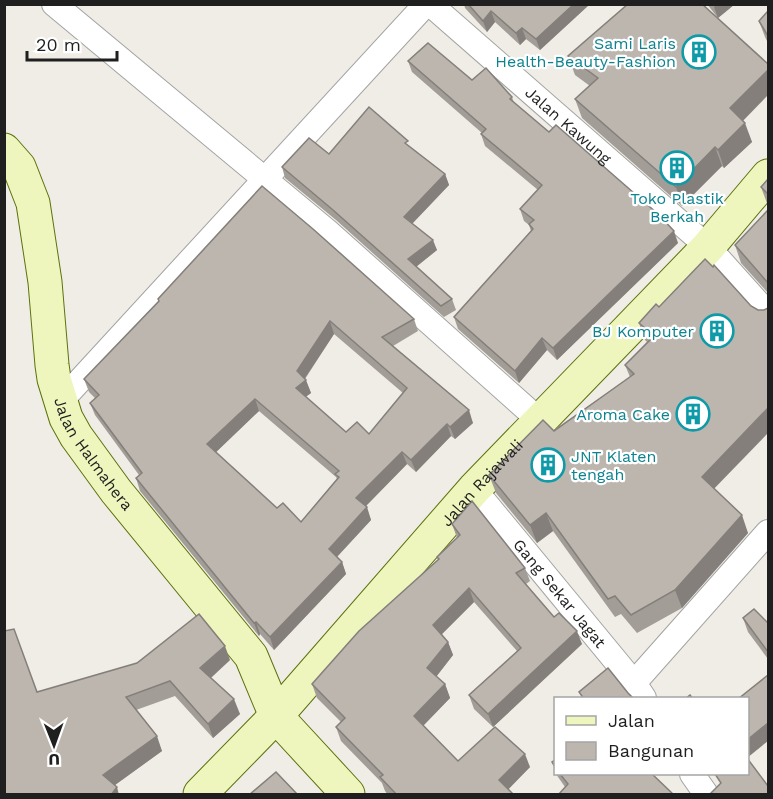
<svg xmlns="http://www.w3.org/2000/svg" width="773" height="799" font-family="'Work Sans',sans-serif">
<rect width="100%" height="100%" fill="#efede6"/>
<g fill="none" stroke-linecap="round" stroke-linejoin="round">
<!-- street casing -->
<g stroke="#a3a3a3" stroke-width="26">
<g id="street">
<path d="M54 4 327 231 539 420"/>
<path id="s1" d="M430 4 708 247 768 314"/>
<path d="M61 401 426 4"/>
<path id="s2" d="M474 489 634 683 644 698"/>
<path d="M634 683 768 532"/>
<path d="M692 774 706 794"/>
</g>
</g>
<!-- secondary casing -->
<g stroke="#5d710c" stroke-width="35">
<g id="secondary">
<path id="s3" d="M4 150 19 167 33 203 45 282 52 365 54 379 66 418 76 436 116 491 251 656 276 716 348 794"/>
<path id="s4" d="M200 794 276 716 474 489 708 247 768 176"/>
</g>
</g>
<!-- street -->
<use href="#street" stroke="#fff" stroke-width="24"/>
<!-- secondary -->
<use href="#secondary" stroke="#eef6be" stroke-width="33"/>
</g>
<!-- wall -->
<g fill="#a29d96" fill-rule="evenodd">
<path d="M464 4H590L540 50 526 39 520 45 495 22 487 32 465 8Z"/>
<path d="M707 4H735L718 18Z"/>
<path d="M768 11V43L765 37 759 21Z"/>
<path d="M568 56 743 121 752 142 724 168 722 166 682 206 582 118 575 99 590 86 575 75Z"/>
<path d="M408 61 472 80 512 97 514 103 678 243 557 360 547 350 519 383 458 329 454 317 531 231 529 225 524 221 520 209 538 190 485 146 481 134 482 133 412 72Z"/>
<path d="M410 147 445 174 449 185 412 224 437 250 416 267 452 299 456 310 444 317 336 220 285 178 282 167 329 154Z"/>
<path d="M768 179V206L761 187Z"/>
<path d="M768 210V293L741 263 735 245Z"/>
<path d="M159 301 414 319 418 331 393 346 473 423 455 439 451 436 416 472 407 464 366 506 371 520 337 557 342 562 346 574 274 650 260 634 259 636 140 491 136 478 139 475 95 415 90 403 95 398 89 392 84 379ZM334 334 403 393 369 434 346 432 305 397 311 393 305 379ZM259 411 336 477 337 479 301 522 277 508 216 452Z"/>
<path d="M656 304 714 489 748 533 682 608 637 633 621 614 615 617 553 531 537 543 496 493 489 475 630 377 625 365 647 342 645 340 639 323Z"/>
<path d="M452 524 525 568 530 581 526 584 554 617 582 644 493 727 474 709 469 695 517 651 474 602 442 634 448 642 453 655 436 677 445 684 450 698 423 726 458 761 530 767 508 789 514 795H388L385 791 382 783 341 741 336 727 341 722 317 698 312 684 438 560 437 557 457 538Z"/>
<path d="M743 618 768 623V659L748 632Z"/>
<path d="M230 660 211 678 240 714 213 738 175 696 136 710 162 751 115 785 37 692Z"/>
<path d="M556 774H652L565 787Z"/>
</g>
<!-- shaded-wall -->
<g fill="#847f7a">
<path d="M574 4H590L540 50 536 39Z"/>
<path d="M717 4H735L718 18 714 7Z"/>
<path d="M491 11 495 22 487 32 483 21Z"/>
<path d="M522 28 526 39 520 45 516 33Z"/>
<path d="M768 70V95L737 127 730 108Z"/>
<path d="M745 123 752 142 724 168 718 150Z"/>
<path d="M715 147 722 166 682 206 676 187Z"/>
<path d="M445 174 449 185 408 228 404 217Z"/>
<path d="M674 231 678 243 557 360 553 348Z"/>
<path d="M433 240 437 250 412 270 408 259Z"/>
<path d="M330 321 334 334 301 384 306 380 311 393 300 401 296 388 297 371Z"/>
<path d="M542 338 547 350 519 383 515 371Z"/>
<path d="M255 399 259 411 212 456 207 444Z"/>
<path d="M768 408V433L708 495 702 477Z"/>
<path d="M469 410 473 423 455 439 450 427Z"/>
<path d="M447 424 451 436 416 472 411 460Z"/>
<path d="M402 452 407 464 361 511 356 498Z"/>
<path d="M367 507 371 520 333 561 329 549Z"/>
<path d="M546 513 553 531 537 543 530 525Z"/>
<path d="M742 515 748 533 682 608 675 590Z"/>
<path d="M342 562 346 574 274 650 270 637Z"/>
<path d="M469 588 474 602 438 638 433 625Z"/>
<path d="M256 622 260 634 259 636 254 623Z"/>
<path d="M577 631 582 644 493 727 488 714Z"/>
<path d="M448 642 453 655 432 682 427 668Z"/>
<path d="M225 646 230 660 206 682 200 668Z"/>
<path d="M445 684 450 698 419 730 414 716Z"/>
<path d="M234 699 240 714 213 738 208 724Z"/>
<path d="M768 723V741L747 758V740Z"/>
<path d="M157 736 162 751 108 790 103 775Z"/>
<path d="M525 754 530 767 504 794 499 780Z"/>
<path d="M117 787 119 795H111Z"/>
</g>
<!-- building -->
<g fill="#bcb6af" stroke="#847f7a" stroke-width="1.5" fill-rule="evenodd">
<path d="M468 4H574L536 39 522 28 516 33 491 11 483 21Z"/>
<path d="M628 4H702L768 64V70L730 108 745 123 718 150 715 147 676 187 575 99 598 78 568 56Z"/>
<path d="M768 11V36L759 21Z"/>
<path d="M428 43 472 80 486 68 512 97 510 99 549 132 556 125 658 214 674 231 553 348 542 338 515 371 454 317 533 229 529 224 534 220 520 209 542 185 481 134 486 129 408 61Z"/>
<path d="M369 107 408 141 405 143 445 174 404 217 433 240 408 259 452 299 441 306 333 210 282 167 309 138 329 154Z"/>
<path d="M768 179V194L761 187Z"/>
<path d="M262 186 313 229 414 319 382 337 469 410 450 427 447 424 411 460 402 452 356 498 367 507 329 549 342 562 270 637 256 622 254 623 136 478 142 473 90 403 99 395 84 379 159 301 158 299ZM330 321 407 388 369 434 357 422 346 432 296 388 306 380 297 371ZM255 399 339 471 335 474 339 477 301 522 283 503 277 508 207 444Z"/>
<path d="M768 210V283L735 245Z"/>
<path d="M705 259 713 267 714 265 751 306 758 310H764L768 308V408L702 477 742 515 675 590 631 615 615 596 608 599 546 513 530 525 489 475 543 420 554 431 634 374 625 365 654 336 639 323 656 304 659 307Z"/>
<path d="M472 501 525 568 516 573 554 617 559 613 577 631 488 714 469 695 521 648 469 588 433 625 448 642 427 668 445 684 414 716 458 761 495 727 525 754 499 780 514 795H397L380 777 383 775 336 727 345 718 312 684 359 631 439 559 437 557 460 535 452 524Z"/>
<path d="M754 609 768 623V652L743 618Z"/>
<path d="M199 614 225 646 200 668 234 699 208 724 170 681 126 697 157 736 103 775 117 787 111 795H4V631L14 629 37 692 137 663Z"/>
<path d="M608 668 628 693 634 699H584L579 692Z"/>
<path d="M768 675V723L747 740V699H738Z"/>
<path d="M690 695 693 699H685Z"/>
<path d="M747 758 768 786V795H709L721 783 715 774H747Z"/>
<path d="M555 760V767L552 762Z"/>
<path d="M276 772 298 795H249Z"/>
<path d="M560 774H652L674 795H558L568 784Z"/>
</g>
<!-- icons -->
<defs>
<g id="building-ring" transform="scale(1.725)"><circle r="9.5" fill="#fff" stroke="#0f9aa8" stroke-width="1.5"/><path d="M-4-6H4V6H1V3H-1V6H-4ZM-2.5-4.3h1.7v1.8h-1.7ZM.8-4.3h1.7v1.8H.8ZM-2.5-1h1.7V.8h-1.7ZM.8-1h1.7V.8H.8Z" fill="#0f9aa8"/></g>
</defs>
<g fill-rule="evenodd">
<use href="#building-ring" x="699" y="52"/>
<use href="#building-ring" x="677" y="168"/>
<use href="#building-ring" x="717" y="331"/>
<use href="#building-ring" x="693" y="414"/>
<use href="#building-ring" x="548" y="465"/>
</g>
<g text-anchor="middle" stroke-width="4.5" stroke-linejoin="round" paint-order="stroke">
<!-- culture labels -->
<g font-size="16" fill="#0d838f" stroke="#fff" text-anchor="end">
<text x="676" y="49">Sami Laris<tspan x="676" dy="18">Health-Beauty-Fashion</tspan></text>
<text x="677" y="204" text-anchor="middle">Toko Plastik<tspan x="677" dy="18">Berkah</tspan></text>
<text x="694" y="337">BJ Komputer</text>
<text x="670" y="420">Aroma Cake</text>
<text x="571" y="462" text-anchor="start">JNT Klaten<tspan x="571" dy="18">tengah</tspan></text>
</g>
<!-- street labels -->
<g font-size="16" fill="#1f1f1f" stroke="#fff">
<text dy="6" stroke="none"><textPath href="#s1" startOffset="184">Jalan Kawung</textPath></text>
<text dy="6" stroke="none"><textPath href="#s3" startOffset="324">Jalan Halmahera</textPath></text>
<text dy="6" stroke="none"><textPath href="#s4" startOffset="420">Jalan Rajawali</textPath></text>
<text dy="6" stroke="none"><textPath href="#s2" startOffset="135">Gang Sekar Jagat</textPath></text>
</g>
</g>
<!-- border -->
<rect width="773" height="799" fill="none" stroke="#1f1f1f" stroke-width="12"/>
<!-- legend -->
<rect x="554" y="697" width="195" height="78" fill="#ffffff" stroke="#a5a5a5" stroke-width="1.5"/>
<rect x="566" y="716" width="30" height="9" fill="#eef6be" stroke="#a5a5a5" stroke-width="1.5"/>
<text x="608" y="727" font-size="18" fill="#1f1f1f">Jalan</text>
<rect x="566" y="742" width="30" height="18" fill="#bcb6af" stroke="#a5a5a5" stroke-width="1.5"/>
<text x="608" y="757" font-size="18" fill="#1f1f1f">Bangunan</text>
<!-- north arrow -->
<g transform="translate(54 745) rotate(179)" stroke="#ffffff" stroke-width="4.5" paint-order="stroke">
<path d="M0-4.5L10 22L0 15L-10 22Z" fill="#1f1f1f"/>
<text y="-9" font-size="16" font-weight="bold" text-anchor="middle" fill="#1f1f1f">U</text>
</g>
<!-- scale -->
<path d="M27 51v9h90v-9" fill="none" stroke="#1f1f1f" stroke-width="3"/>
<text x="36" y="51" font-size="18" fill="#1f1f1f" stroke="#ffffff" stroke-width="4.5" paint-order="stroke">20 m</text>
</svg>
